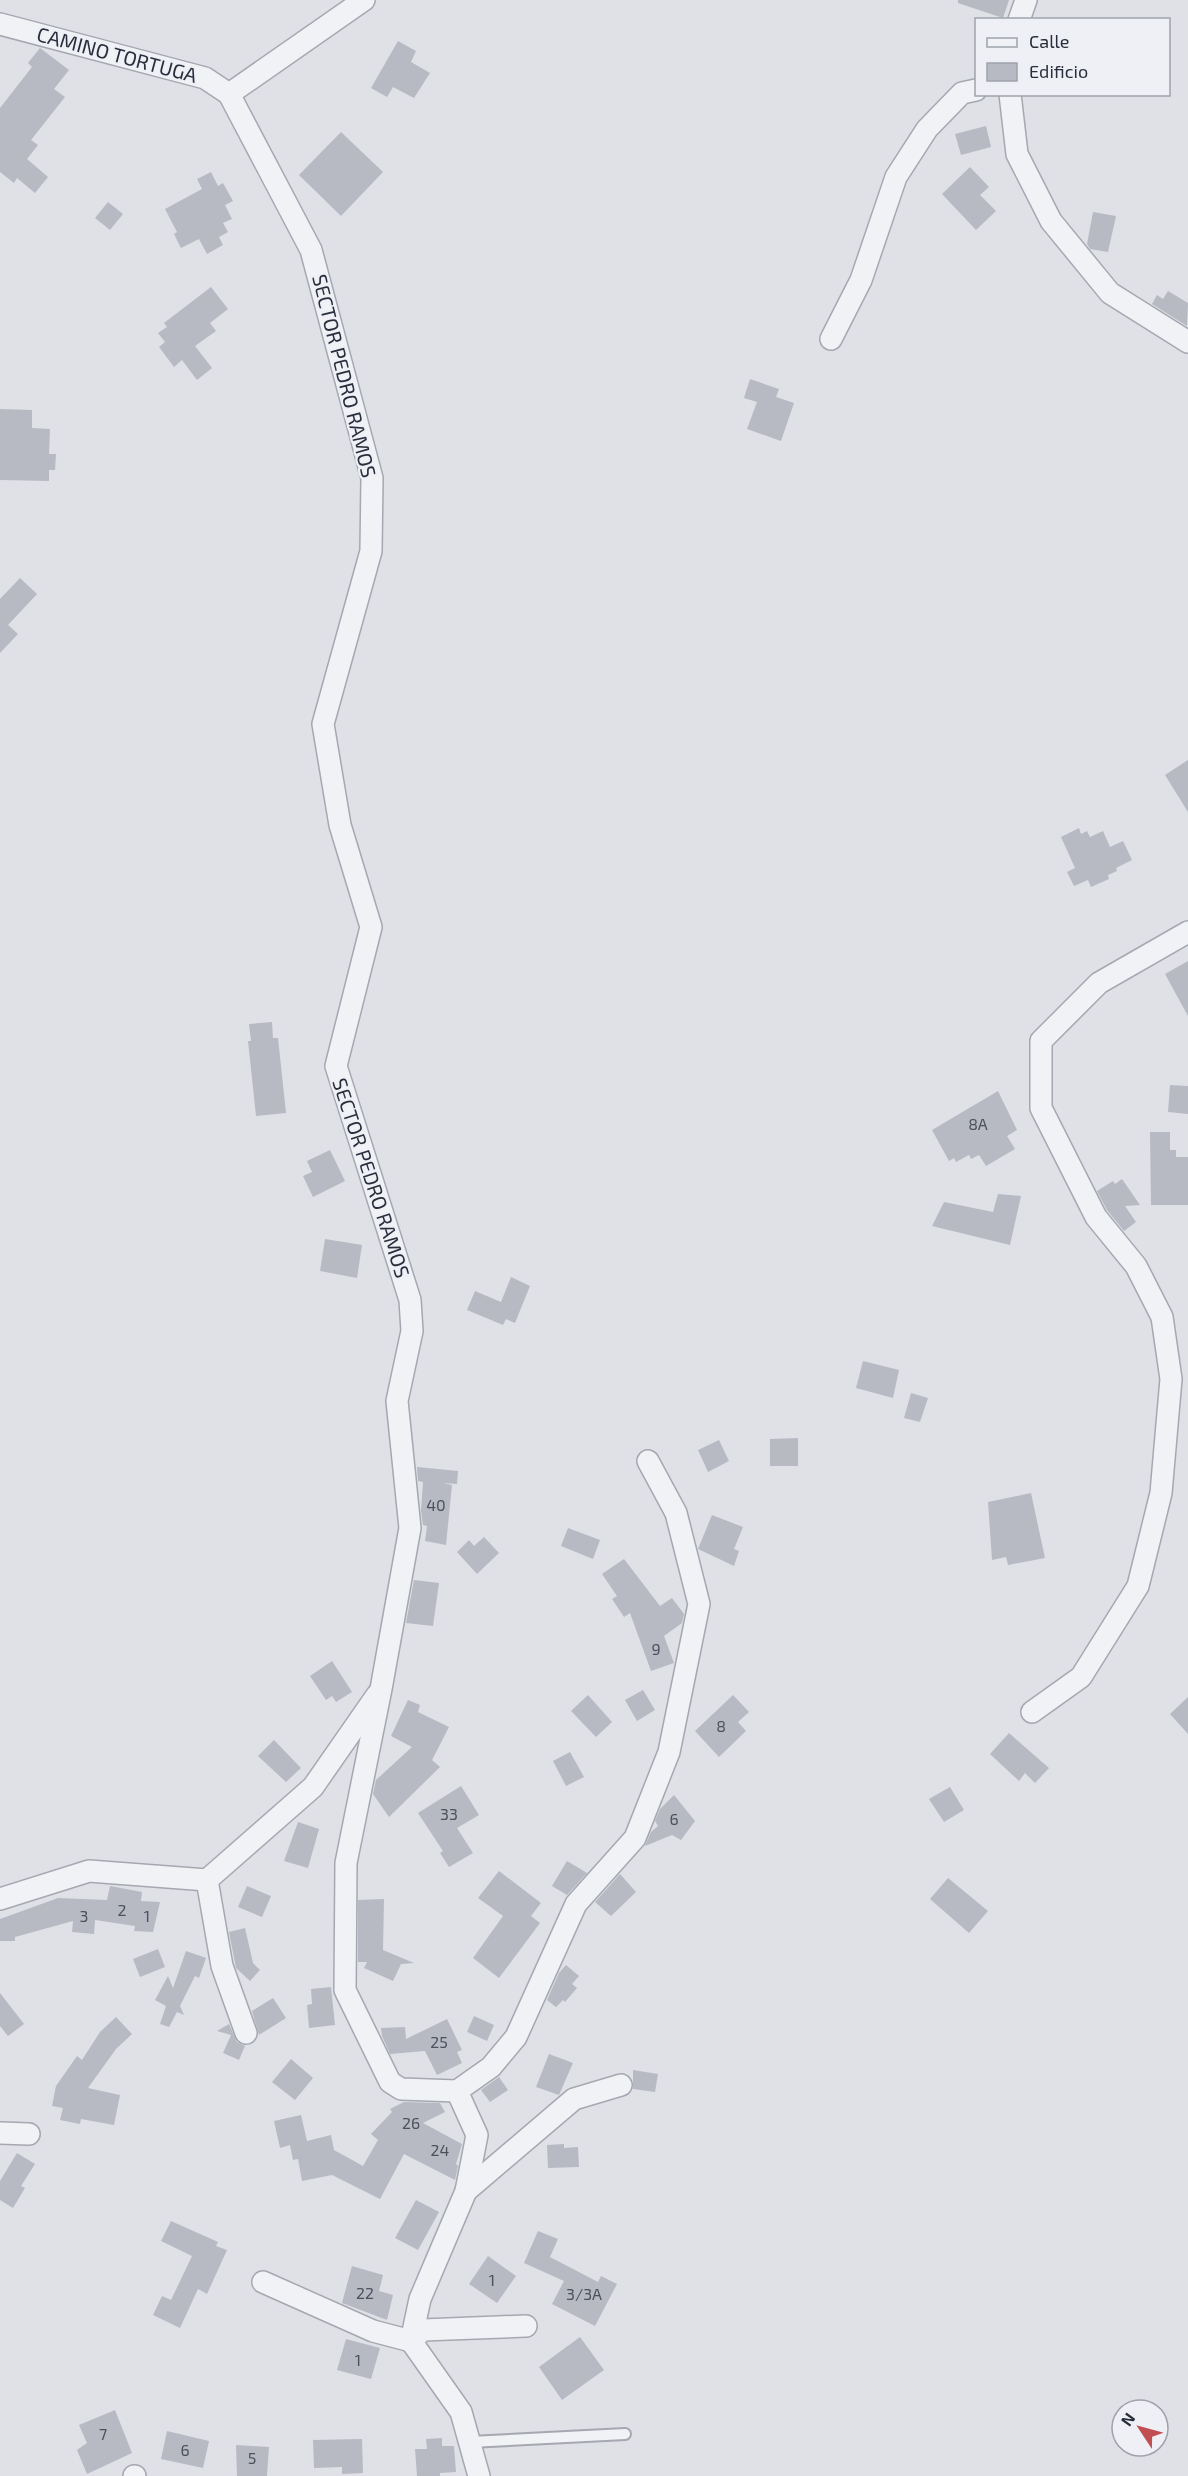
<svg xmlns="http://www.w3.org/2000/svg" width="1188" height="2476" font-family="'Exo 2',sans-serif">
<rect width="100%" height="100%" fill="#dfe1e7"/>
<!-- building -->
<g fill="#b7bac3">
<path d="M958 0H1009L1003 18 958 3Z"/>
<path d="M398 41 416 51 411 62 430 73 414 98 393 87 387 97 371 88Z"/>
<path d="M40 48 69 70 54 89 65 97 31 140 38 145 27 159 48 177 35 193 17 178 14 183 0 172V108L32 67 28 63Z"/>
<path d="M986 126 991 147 961 155 955 134Z"/>
<path d="M341 132 383 172 341 216 299 175Z"/>
<path d="M970 167 989 187 980 195 996 211 976 230 942 194Z"/>
<path d="M211 172 218 186 223 183 233 201 225 205 232 219 223 223 228 232 219 237 223 245 207 254 199 239 181 248 174 234 177 232 165 209 202 189 197 179Z"/>
<path d="M108 202 123 214 110 230 95 218Z"/>
<path d="M1093 212 1116 216 1108 252 1090 249 1087 244Z"/>
<path d="M211 287 228 309 210 323 216 331 195 346 212 368 197 380 182 360 174 367 159 347 165 342 158 333 167 327 164 323Z"/>
<path d="M1168 291 1188 303 1187 326 1152 304 1157 295 1163 299Z"/>
<path d="M750 379 779 389 776 397 794 403 781 441 747 429 757 402 744 398Z"/>
<path d="M0 409 32 410V428L50 429 49 454H56L55 470H49V481L0 480Z"/>
<path d="M20 578 37 594 8 625 18 634 0 653V599Z"/>
<path d="M1188 760V812L1165 775Z"/>
<path d="M1079 828 1081 834 1087 831 1090 837 1103 831 1110 847 1123 841 1132 860 1116 868 1117 871 1108 875 1109 879 1091 887 1088 880 1074 886 1067 872 1075 868 1061 837Z"/>
<path d="M1188 961V1016L1165 974Z"/>
<path d="M272 1022 273 1038H278L286 1113 256 1116 248 1041H251L249 1024Z"/>
<path d="M1170 1085 1188 1086V1114L1168 1112Z"/>
<path d="M998 1091 1017 1130 1007 1136 1015 1149 986 1166 979 1155 971 1159 969 1155 956 1162 954 1158 949 1161 932 1130Z"/>
<path d="M1150 1132H1170V1150H1176V1157H1188V1205H1151Z"/>
<path d="M330 1150 345 1181 313 1197 303 1176 312 1172 307 1161Z"/>
<path d="M1122 1179 1140 1205 1125 1206 1136 1222 1124 1231 1107 1210 1097 1191 1113 1181 1115 1184Z"/>
<path d="M998 1194 1021 1196 1010 1245 932 1226 944 1202 993 1212Z"/>
<path d="M325 1239 362 1245 357 1278 320 1271Z"/>
<path d="M511 1277 530 1286 515 1323 506 1319 503 1325 467 1310 475 1291 501 1302Z"/>
<path d="M863 1361 899 1370 893 1398 856 1388Z"/>
<path d="M911 1393 928 1398 920 1422 904 1418Z"/>
<path d="M798 1438V1466H770V1439Z"/>
<path d="M719 1440 729 1461 708 1472 698 1450Z"/>
<path d="M417 1467 458 1471 457 1484 443 1483 452 1485 446 1545 425 1541 427 1526 423 1525 421 1510 423 1482 418 1481Z"/>
<path d="M1031 1493 1045 1558 1008 1565 1006 1557 992 1560 988 1502Z"/>
<path d="M712 1515 743 1527 734 1549 739 1551 734 1566 698 1549Z"/>
<path d="M568 1528 600 1540 593 1559 561 1546Z"/>
<path d="M484 1537 499 1553 477 1574 457 1552 469 1540 474 1546Z"/>
<path d="M624 1559 660 1606 672 1598 684 1614 682 1623 664 1636 674 1663 651 1671 630 1613 624 1617 612 1599 617 1596 602 1574Z"/>
<path d="M414 1580 439 1583 433 1626 406 1623Z"/>
<path d="M332 1661 352 1692 336 1702 332 1696 326 1700 310 1676Z"/>
<path d="M643 1690 655 1710 637 1721 625 1700Z"/>
<path d="M588 1695 612 1722 596 1737 571 1711Z"/>
<path d="M733 1695 749 1712 738 1722 746 1731 719 1757 695 1731Z"/>
<path d="M1188 1697V1734L1170 1714Z"/>
<path d="M408 1700 420 1705 418 1712 449 1727 432 1760 440 1767 389 1817 373 1794 376 1780 412 1747 391 1736Z"/>
<path d="M1009 1733 1049 1768 1035 1783 1025 1773 1019 1781 990 1754Z"/>
<path d="M274 1740 301 1768 286 1782 258 1756Z"/>
<path d="M570 1752 584 1777 566 1786 553 1761Z"/>
<path d="M461 1786 479 1815 457 1828 473 1853 449 1867 440 1853 443 1851 418 1813Z"/>
<path d="M950 1787 964 1810 944 1822 929 1799Z"/>
<path d="M674 1795 695 1821 681 1840 672 1835 645 1846 651 1832 658 1826 655 1821 660 1809Z"/>
<path d="M298 1822 319 1829 308 1868 284 1861Z"/>
<path d="M567 1861 587 1873 567 1895 552 1886Z"/>
<path d="M499 1871 541 1903 531 1916 540 1923 499 1978 473 1958 503 1916 478 1898Z"/>
<path d="M620 1874 636 1892 611 1916 595 1902Z"/>
<path d="M948 1878 988 1911 969 1933 930 1899Z"/>
<path d="M110 1886 142 1892 141 1901 160 1902 153 1932 134 1931 135 1926 95 1920 94 1934 72 1932 73 1921 15 1937V1941H0V1919L58 1898 107 1900Z"/>
<path d="M247 1886 271 1896 262 1917 238 1907Z"/>
<path d="M384 1899 383 1950 414 1963 401 1964 393 1981 364 1968 367 1962H358V1900Z"/>
<path d="M245 1928 253 1963 260 1970 250 1981 236 1968 229 1932Z"/>
<path d="M158 1949 165 1967 140 1977 133 1959Z"/>
<path d="M186 1951 206 1958 199 1978 195 1976 180 2006 184 2015 177 2012 169 2027 160 2024 166 2006 155 2000 168 1976 173 1988Z"/>
<path d="M566 1965 579 1976 572 1984 577 1988 565 2002 563 2000 556 2007 547 2000 559 1973Z"/>
<path d="M331 1987 335 2025 309 2028 307 2005 312 2004 311 1989Z"/>
<path d="M0 1993 24 2024 8 2036 0 2026Z"/>
<path d="M273 1998 286 2018 259 2035 252 2011Z"/>
<path d="M474 2016 494 2025 487 2041 467 2032Z"/>
<path d="M116 2017 132 2034 116 2049 88 2088 120 2095 114 2125 81 2119 80 2124 60 2120 63 2108 52 2106 56 2086 77 2056 82 2060 100 2032Z"/>
<path d="M447 2019 462 2050 457 2052 462 2063 437 2075 425 2051 390 2054 382 2036 381 2028 405 2027 406 2039Z"/>
<path d="M229 2024 237 2042 245 2046 239 2060 223 2053 231 2035 217 2031Z"/>
<path d="M549 2054 573 2063 559 2095 536 2087Z"/>
<path d="M291 2059 313 2078 295 2100 272 2082Z"/>
<path d="M633 2070 658 2074 655 2092 633 2089Z"/>
<path d="M499 2077 508 2090 490 2102 481 2090Z"/>
<path d="M404 2102 440 2103 445 2112 423 2123 462 2144 456 2164 458 2166 455 2180 404 2154 380 2199 332 2175 302 2181 298 2159 293 2160 290 2145 280 2148 274 2121 301 2115 307 2141 331 2135 334 2150 363 2166 378 2140 371 2134 392 2112 390 2109Z"/>
<path d="M564 2144V2148L578 2147 579 2167 548 2168 547 2145Z"/>
<path d="M17 2153 35 2164 21 2186 25 2188 13 2208 0 2200V2181Z"/>
<path d="M416 2200 439 2212 418 2250 395 2238Z"/>
<path d="M171 2221 218 2242 216 2246 227 2250 207 2294 198 2289 180 2328 153 2315 162 2296 171 2300 192 2256 161 2241Z"/>
<path d="M538 2231 558 2239 550 2257 598 2282 601 2276 617 2284 595 2326 552 2304 564 2281 524 2263Z"/>
<path d="M488 2256 516 2276 497 2303 469 2284Z"/>
<path d="M352 2266 383 2275 379 2291 393 2295 387 2320 342 2303Z"/>
<path d="M580 2337 604 2370 562 2400 539 2367Z"/>
<path d="M346 2339 380 2348 371 2379 337 2370Z"/>
<path d="M115 2410 132 2453 87 2474 77 2450 87 2443 79 2425Z"/>
<path d="M167 2431 209 2441 203 2468 161 2459Z"/>
<path d="M442 2438V2446H454L456 2472 440 2473V2476H417L415 2449H427L426 2439Z"/>
<path d="M362 2439 363 2473 342 2474V2467L314 2468 313 2440Z"/>
<path d="M236 2445 269 2447 267 2476H237Z"/>
</g>
<g fill="none" stroke-linecap="round" stroke-linejoin="round">
<!-- service casing -->
<g stroke="#a5a8b0" stroke-width="14">
<path id="service" d="M470 2442 625 2434"/>
</g>
<!-- minor casing -->
<g stroke="#a5a8b0" stroke-width="24">
<g id="minor">
<path d="M1019 20 1026 0"/>
<path d="M0 24 205 78 229 94 311 250 372 478 371 551 323 724 340 825 371 927 336 1066 410 1300 412 1331 397 1401 410 1528 381 1689 346 1863 345 1990 390 2082 401 2089 457 2091 491 2067 516 2037 576 1904 635 1838 669 1752 699 1604 676 1513 648 1461"/>
<path d="M229 94 364 0"/>
<path d="M1010 94 1017 154 1051 221 1110 293 1188 342"/>
<path d="M831 339 861 280 896 177 927 129 962 93 976 90"/>
<path d="M1032 1712 1081 1677 1138 1586 1161 1493 1171 1379 1162 1317 1136 1266 1096 1217 1041 1108V1041L1099 983 1188 932"/>
<path d="M207 1880 222 1966 246 2033"/>
<path d="M0 1899 89 1871 207 1880 313 1787 377 1695"/>
<path d="M457 2091 477 2135 466 2191 420 2299 411 2341 461 2412 479 2476"/>
<path d="M0 2133 29 2134"/>
<path d="M466 2191 574 2099 621 2085"/>
<path d="M263 2282 373 2331 411 2341 423 2330 526 2326"/>
<path d="M134 2476H135"/>
</g>
</g>
<!-- service -->
<use href="#service" stroke="#f1f2f6" stroke-width="10"/>
<!-- minor -->
<use href="#minor" stroke="#f1f2f6" stroke-width="21"/>
</g>
<g text-anchor="middle" stroke-width="4.5" stroke-linejoin="round" paint-order="stroke">
<!-- number labels -->
<g font-size="16" fill="#4c515e">
<text x="978" y="1130">8A</text>
<text x="436" y="1511">40</text>
<text x="656" y="1655">9</text>
<text x="721" y="1732">8</text>
<text x="449" y="1820">33</text>
<text x="674" y="1825">6</text>
<text x="122" y="1916">2</text>
<text x="84" y="1922">3</text>
<text x="147" y="1922">1</text>
<text x="439" y="2048">25</text>
<text x="411" y="2129">26</text>
<text x="440" y="2156">24</text>
<text x="492" y="2286">1</text>
<text x="365" y="2299">22</text>
<text x="584" y="2300">3/3A</text>
<text x="358" y="2366">1</text>
<text x="103" y="2440">7</text>
<text x="185" y="2456">6</text>
<text x="252" y="2464">5</text>
</g>
<!-- street labels -->
<g font-size="20" fill="#292e3c" stroke="#eef0f5">
<text transform="translate(117 55) rotate(15)" y="7">CAMINO TORTUGA</text>
<text transform="translate(344 376) rotate(76)" y="7">SECTOR PEDRO RAMOS</text>
<text transform="translate(371 1178) rotate(72)" y="7">SECTOR PEDRO RAMOS</text>
</g>
</g>
<!-- legend -->
<rect x="975" y="18" width="195" height="78" fill="#eef0f5" stroke="#9fa2ab" stroke-width="1.5"/>
<rect x="987" y="38" width="30" height="9" fill="#f1f2f6" stroke="#9fa2ab" stroke-width="1.5"/>
<text x="1029" y="48" font-size="18" fill="#292e3c">Calle</text>
<rect x="987" y="63" width="30" height="18" fill="#b7bac3" stroke="#9fa2ab" stroke-width="1.5"/>
<text x="1029" y="78" font-size="18" fill="#292e3c">Edificio</text>
<!-- north arrow -->
<g transform="translate(1140 2428) rotate(306)"><circle r="28" fill="#eef0f5" stroke="#9fa2ab" stroke-width="1.5"/>
<path d="M0-4.5L10 22L0 15L-10 22Z" fill="#c14e53"/>
<text y="-9" font-size="16" font-weight="bold" text-anchor="middle" fill="#292e3c">N</text>
</g>
</svg>
